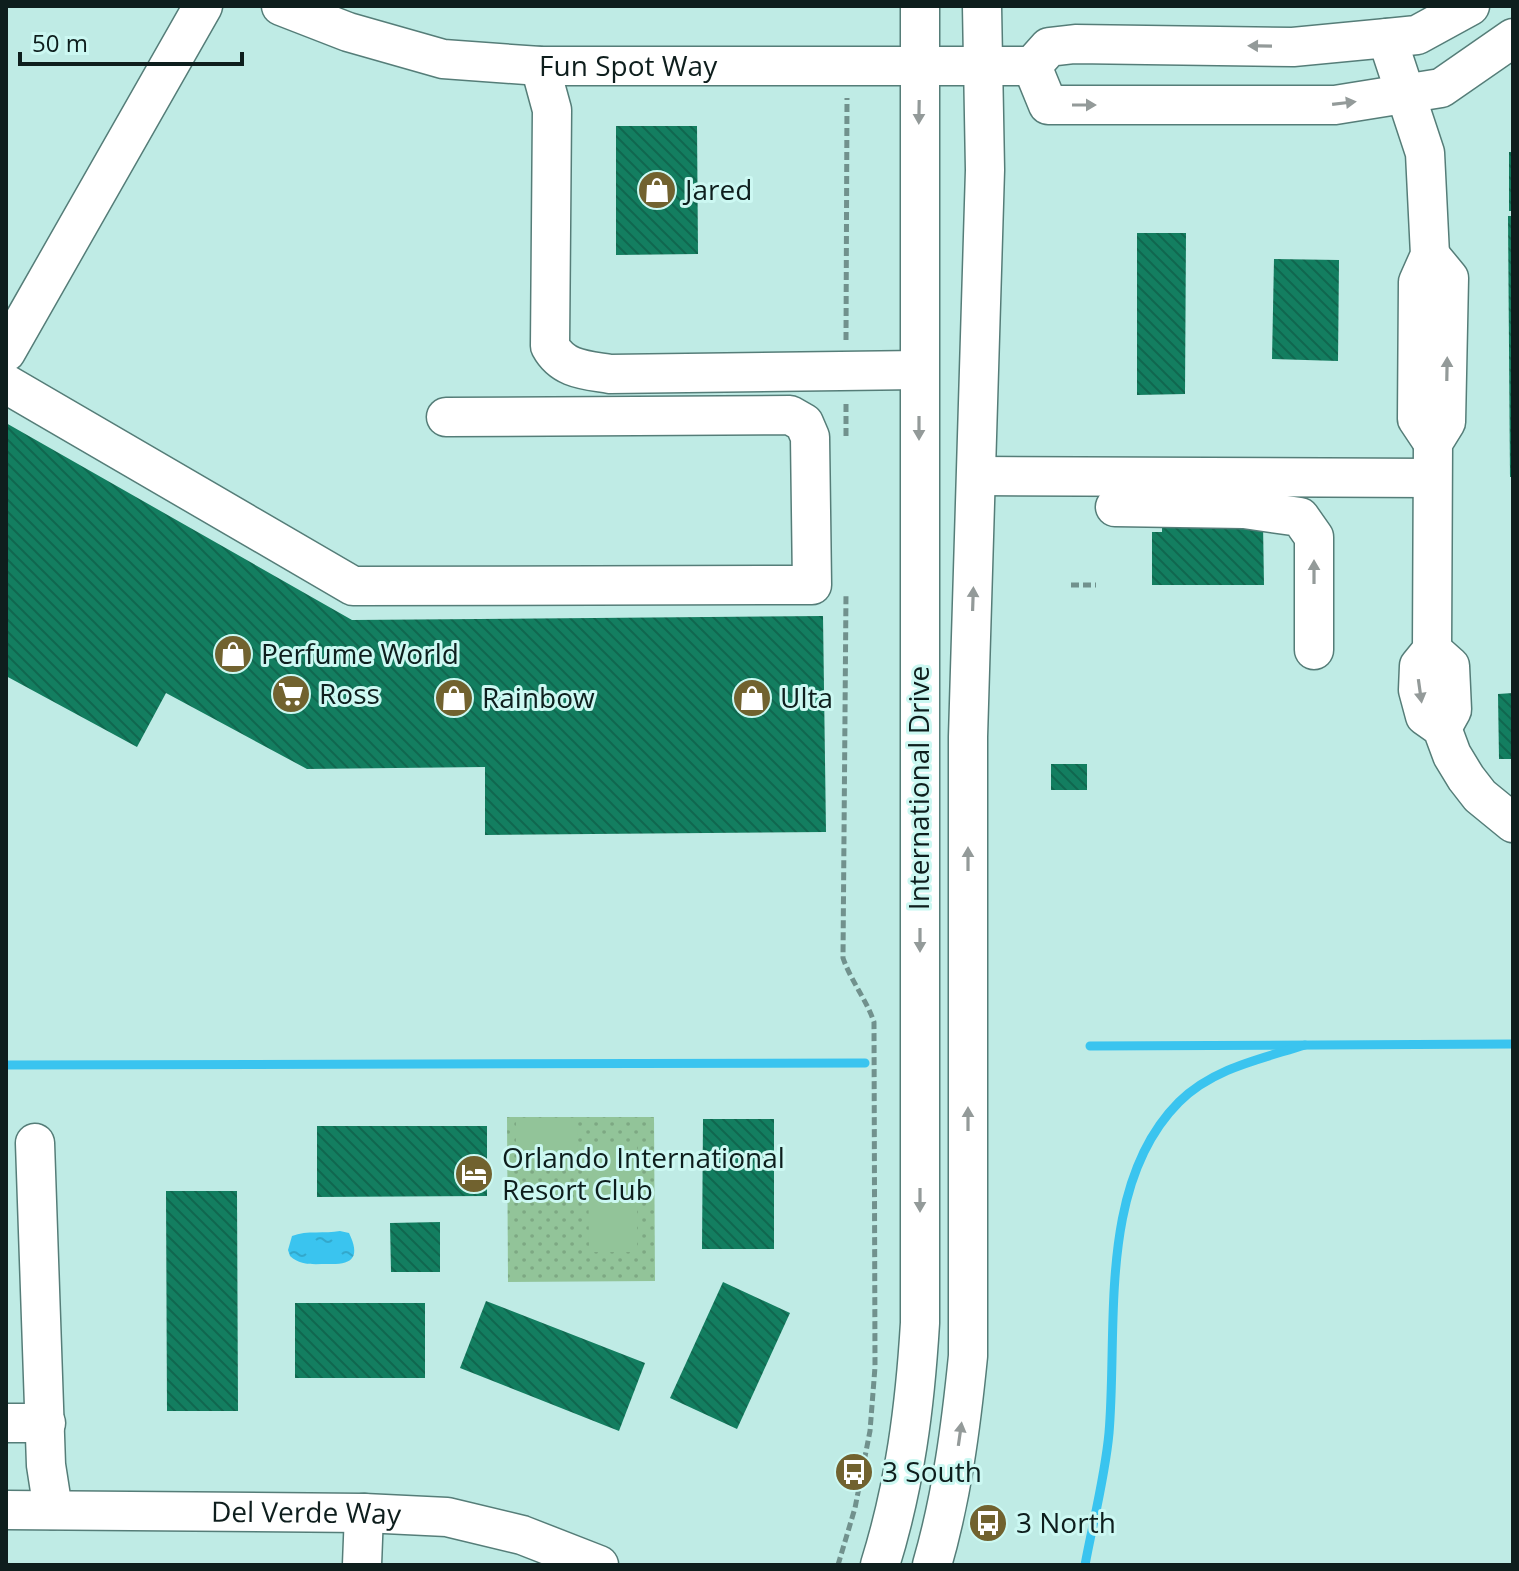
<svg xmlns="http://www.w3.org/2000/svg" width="1519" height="1571" font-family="'Open Sans',sans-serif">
<defs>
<pattern id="grass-dots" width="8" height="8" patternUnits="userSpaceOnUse" patternTransform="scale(2)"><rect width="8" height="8" fill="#92c499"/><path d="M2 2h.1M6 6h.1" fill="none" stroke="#7da883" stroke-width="1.8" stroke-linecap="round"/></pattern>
<pattern id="water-ripples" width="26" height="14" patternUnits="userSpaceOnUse" patternTransform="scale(2)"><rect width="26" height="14" fill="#3ac4ef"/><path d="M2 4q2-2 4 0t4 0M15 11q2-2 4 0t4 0" fill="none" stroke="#32a8cc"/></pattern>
<pattern id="building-back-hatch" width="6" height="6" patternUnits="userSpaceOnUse" patternTransform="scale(2)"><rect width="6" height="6" fill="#137e60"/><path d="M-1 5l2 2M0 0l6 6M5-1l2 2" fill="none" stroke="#10674f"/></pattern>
</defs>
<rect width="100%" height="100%" fill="#bfebe5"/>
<!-- grass -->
<path fill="url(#grass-dots)" d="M507 1117H654L655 1281 508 1282Z"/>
<!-- pitch -->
<g fill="#92c499">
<path d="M516 1122H577L578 1165H516Z"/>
<path d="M637 1146V1252H589L588 1146Z"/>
</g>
<!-- water -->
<path fill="url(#water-ripples)" d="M340 1231 349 1233C361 1258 352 1265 328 1264 313 1264 301 1266 290 1256L288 1250 292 1236C307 1230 325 1234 340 1231Z"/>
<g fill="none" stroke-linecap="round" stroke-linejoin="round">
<!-- stream -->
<g stroke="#3ac4ef" stroke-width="9">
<path d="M1090 1046 1513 1044"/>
<path d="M6 1065 865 1063"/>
<path d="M1085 1565C1093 1522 1105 1477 1109 1433 1118 1327 1097 1184 1179 1102 1213 1068 1261 1059 1305 1045"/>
</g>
</g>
<!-- building -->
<g fill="url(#building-back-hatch)">
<path d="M616 126H697L698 254 616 255Z"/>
<rect x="1509" y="152" width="4" height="59"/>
<path d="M1508 216H1513V477H1510Z"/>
<path d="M1137 233H1186L1185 394 1137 395Z"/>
<path d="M1274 259 1339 260 1338 361 1272 359Z"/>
<path d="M6 423 352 620 823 616 826 832 485 835V767L307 769 166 693 137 747 6 676Z"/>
<path d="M1162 523 1263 524 1264 585H1152V532H1162Z"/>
<path d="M1513 693V759H1499L1498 694Z"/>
<rect x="1051" y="764" width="36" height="26"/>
<path d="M703 1119H774V1249H702Z"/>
<path d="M317 1126H487V1196L317 1197Z"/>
<path d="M166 1191H237L238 1411H167Z"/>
<path d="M440 1222V1272H391L390 1223Z"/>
<path d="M723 1282 790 1313 737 1429 670 1398Z"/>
<path d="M486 1301 645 1363 619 1431 460 1368Z"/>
<rect x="295" y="1303" width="130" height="75"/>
</g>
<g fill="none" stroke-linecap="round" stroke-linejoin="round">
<!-- minor casing -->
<g stroke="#557d78" stroke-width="41">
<g id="minor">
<path id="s1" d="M281 6 348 32 443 59 540 66H1032L1049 47 1075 44 1293 47 1387 38 1417 35 1470 6"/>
<path d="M1387 38 1425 153 1430 255 1418 282 1417 419 1433 443"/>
<path d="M540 66 552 110 550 346C563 370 586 370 610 374L919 370"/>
<path d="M1032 66 1048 105H1335L1441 88 1513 38"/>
<path d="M1430 255 1449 278 1446 422 1433 443 1432 650 1419 666 1418 690 1425 716 1442 728 1452 755 1466 778 1480 796 1513 823"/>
<path d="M6 352 203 6"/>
<path d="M6 384 353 586 812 585 810 437 804 423 790 415 446 417"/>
<path d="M977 476 1432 478"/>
<path d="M1115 507 1244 509 1300 517 1314 537V650"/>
<path d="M1432 650 1450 666 1452 710 1442 728"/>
<path d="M35 1143 46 1465 53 1510"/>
<path d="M6 1423H46"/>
<path id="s2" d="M6 1510 364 1513 447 1517 522 1535 599 1565"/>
<path d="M362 1565 364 1513"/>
<path d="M880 1565C905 1485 915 1406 920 1323V6"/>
<path d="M932 1565C952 1496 961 1426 968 1356V737L985 170 982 6"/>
</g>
</g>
<!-- path -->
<g stroke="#71918d" stroke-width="5" stroke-dasharray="8 4" stroke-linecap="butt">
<path d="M846 340 847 98"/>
<path d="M846 436V402"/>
<path d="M1071 585H1096"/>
<path d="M838 1565 855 1508 870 1431 875 1367 874 1022C866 999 851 981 843 958L846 594"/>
</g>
<!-- minor -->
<use href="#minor" stroke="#fff" stroke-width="38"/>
</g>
<!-- one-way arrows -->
<defs><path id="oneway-solid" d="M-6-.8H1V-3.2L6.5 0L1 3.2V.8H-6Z" transform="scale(2)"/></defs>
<g fill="#939a99">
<use href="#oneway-solid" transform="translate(1260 46) rotate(-179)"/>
<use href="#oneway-solid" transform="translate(1344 103) rotate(-7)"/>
<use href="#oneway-solid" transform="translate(1084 105)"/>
<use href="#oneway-solid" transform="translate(919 112) rotate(91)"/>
<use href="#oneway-solid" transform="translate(1447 369) rotate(-89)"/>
<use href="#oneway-solid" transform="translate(919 428) rotate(90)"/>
<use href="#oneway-solid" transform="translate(1314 572) rotate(-90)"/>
<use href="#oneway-solid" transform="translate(973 599) rotate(-88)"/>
<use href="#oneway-solid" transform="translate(1420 691) rotate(82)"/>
<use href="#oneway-solid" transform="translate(968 859) rotate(-90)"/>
<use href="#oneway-solid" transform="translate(920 940) rotate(90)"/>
<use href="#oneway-solid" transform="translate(968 1119) rotate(-90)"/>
<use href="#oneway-solid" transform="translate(920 1200) rotate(90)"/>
<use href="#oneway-solid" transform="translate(960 1434) rotate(-82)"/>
</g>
<!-- icons -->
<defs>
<g id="shop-disc" transform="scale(2)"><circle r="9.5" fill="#71622f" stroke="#ccf8f2"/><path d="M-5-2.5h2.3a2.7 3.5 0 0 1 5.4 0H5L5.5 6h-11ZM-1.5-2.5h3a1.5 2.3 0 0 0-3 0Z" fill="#fff"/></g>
<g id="supermarket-disc" transform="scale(2)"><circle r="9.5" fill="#71622f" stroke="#ccf8f2"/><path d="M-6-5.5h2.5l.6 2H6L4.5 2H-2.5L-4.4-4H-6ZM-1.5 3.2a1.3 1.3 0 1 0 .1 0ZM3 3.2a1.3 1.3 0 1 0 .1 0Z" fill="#fff"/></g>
<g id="hotel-disc" transform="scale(2)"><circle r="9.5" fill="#71622f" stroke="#ccf8f2"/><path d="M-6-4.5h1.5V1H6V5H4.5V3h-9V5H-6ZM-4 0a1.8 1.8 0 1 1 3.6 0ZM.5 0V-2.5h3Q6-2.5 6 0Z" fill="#fff"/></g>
<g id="bus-disc" transform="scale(2)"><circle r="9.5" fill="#71622f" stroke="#ccf8f2"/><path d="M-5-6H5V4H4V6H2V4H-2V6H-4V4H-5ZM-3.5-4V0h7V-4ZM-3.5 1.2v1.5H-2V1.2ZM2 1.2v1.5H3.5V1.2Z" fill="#fff"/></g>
</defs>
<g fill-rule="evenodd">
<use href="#shop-disc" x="657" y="190"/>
<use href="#shop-disc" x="233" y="654"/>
<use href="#supermarket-disc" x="291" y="694"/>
<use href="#shop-disc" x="454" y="698"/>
<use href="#shop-disc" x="752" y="698"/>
<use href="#hotel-disc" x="474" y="1174"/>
<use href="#bus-disc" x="854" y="1472"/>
<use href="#bus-disc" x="988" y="1523"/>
</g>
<g text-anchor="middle" stroke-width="6" stroke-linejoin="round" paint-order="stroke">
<!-- street labels -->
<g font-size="28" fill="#0e1e1d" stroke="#ccf8f2">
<text dy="10" stroke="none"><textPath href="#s1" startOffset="356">Fun Spot Way</textPath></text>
<text transform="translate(919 788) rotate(-90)" y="10">International Drive</text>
<text dy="10" stroke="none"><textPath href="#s2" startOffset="300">Del Verde Way</textPath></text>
</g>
<!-- poi labels -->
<g font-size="28" fill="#0e1e1d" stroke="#ccf8f2" text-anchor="start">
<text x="685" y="200">Jared</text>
<text x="261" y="664">Perfume World</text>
<text x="319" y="704">Ross</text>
<text x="482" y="708">Rainbow</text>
<text x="780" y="708">Ulta</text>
<text x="502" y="1168">Orlando International<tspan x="502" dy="32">Resort Club</tspan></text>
<text x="882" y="1482">3 South</text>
<text x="1016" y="1533">3 North</text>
</g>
</g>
<!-- border -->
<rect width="1519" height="1571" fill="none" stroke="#0e1e1d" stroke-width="16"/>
<!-- scale -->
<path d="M20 52v12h222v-12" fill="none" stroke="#0e1e1d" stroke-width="4"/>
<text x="32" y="52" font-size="24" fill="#0e1e1d" stroke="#ccf8f2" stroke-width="6" paint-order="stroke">50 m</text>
</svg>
